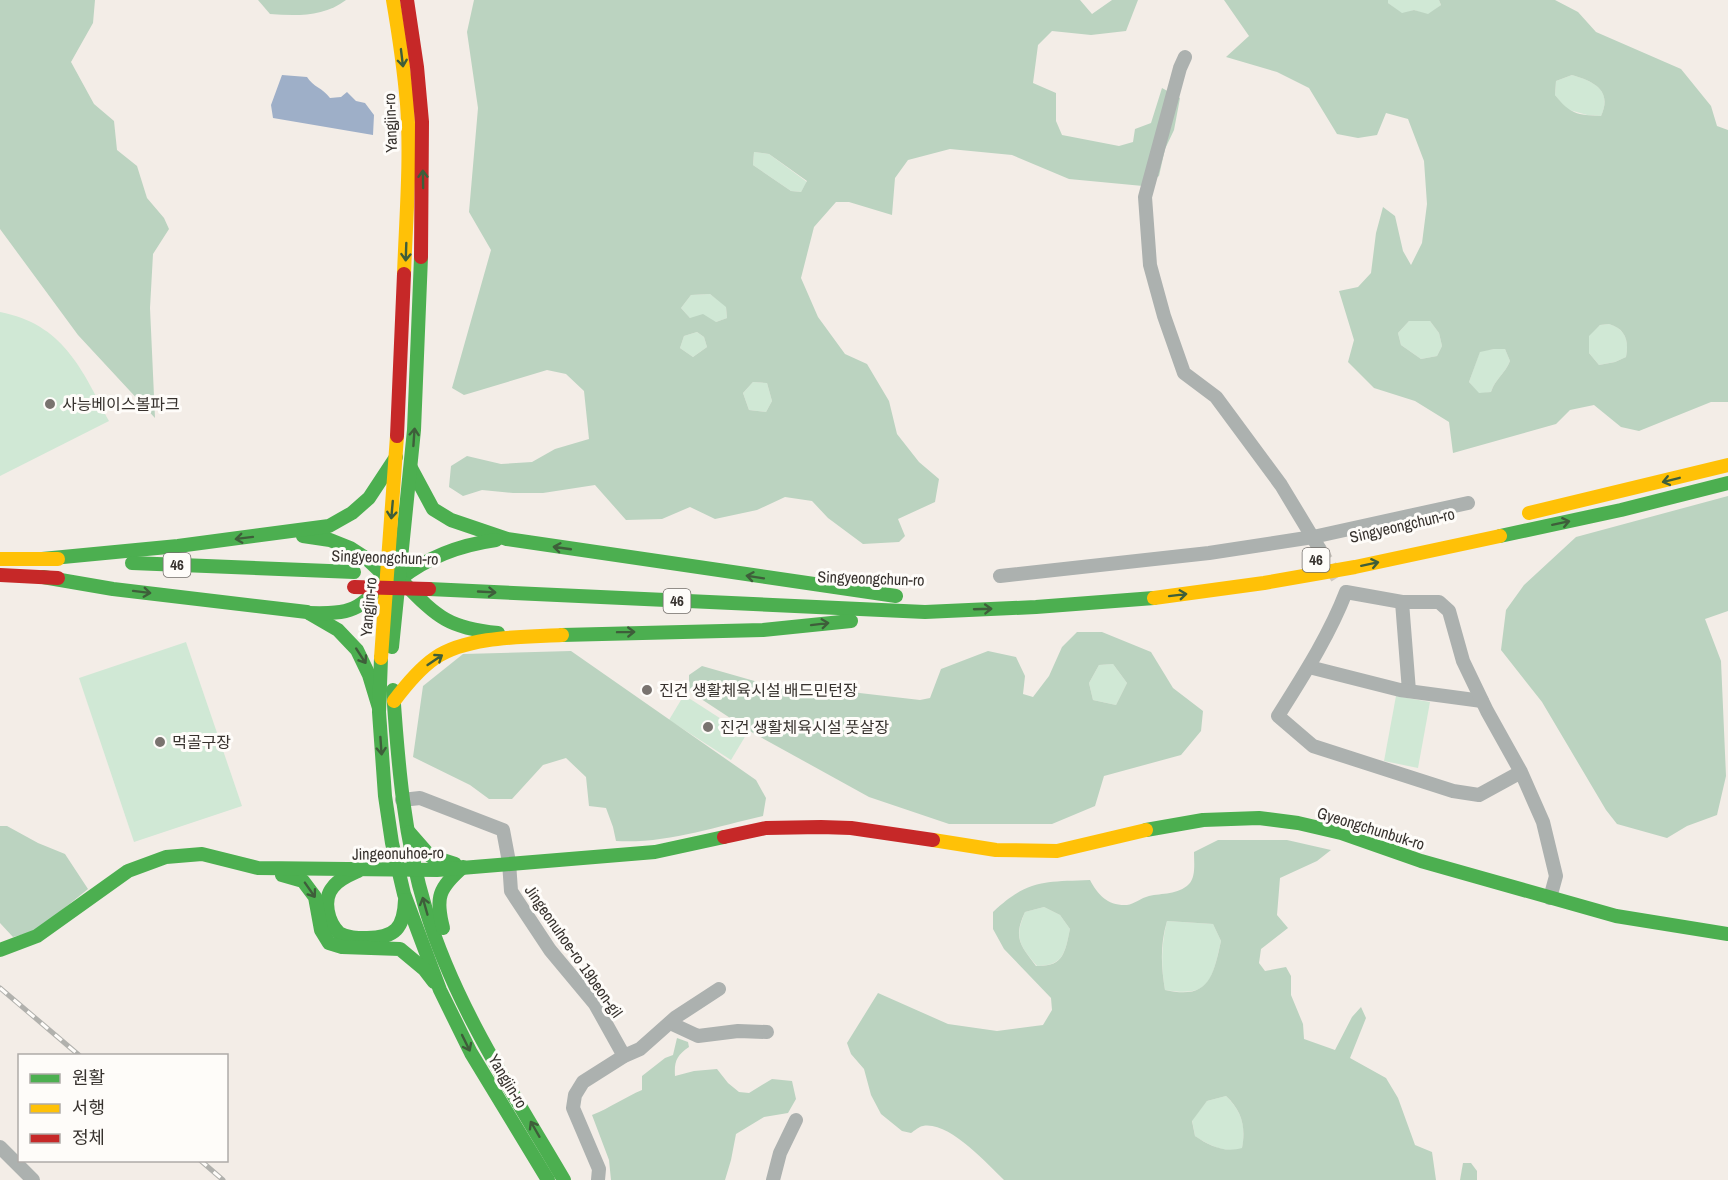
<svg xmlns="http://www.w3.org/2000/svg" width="1728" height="1180" font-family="'Archivo Narrow','Noto Sans KR',sans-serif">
<rect width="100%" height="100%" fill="#f3ede7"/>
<!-- green -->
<g fill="#d0e8d5">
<path d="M1388 0H1439L1441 5 1428 15 1414 10 1402 14 1388 3Z"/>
<path d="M1572 75C1593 81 1613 90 1601 116L1587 115 1566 109 1555 95 1556 81Z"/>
<path d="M754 152 769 154 807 182 801 192 791 191 753 165Z"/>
<path d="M710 294 726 306 727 318 716 322 690 318 681 308 691 295Z"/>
<path d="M0 312C63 324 82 369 109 421L0 476Z"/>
<path d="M1409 321H1430L1439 333 1442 346 1437 356 1421 359 1401 345 1398 333Z"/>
<path d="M1609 324C1626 329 1629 341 1626 357L1615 362 1599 365 1589 353V335L1600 325Z"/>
<path d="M697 332 704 337 707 347 693 357 680 348 684 336Z"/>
<path d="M1494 349H1505L1510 361C1505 374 1495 379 1491 392L1479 394 1469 382 1480 351Z"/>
<path d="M753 382 767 383 772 401 766 412 749 410 743 393Z"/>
<path d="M186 642 242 806 134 842 79 678Z"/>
<path d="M1113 664 1127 683 1116 705 1093 700 1089 683 1099 665Z"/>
<path d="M684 695 746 735 731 760 669 720Z"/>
<path d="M1396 696 1430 702 1418 768 1384 761Z"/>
<path d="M1044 907 1060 915 1070 929C1065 952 1064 966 1037 966 1019 945 1014 938 1025 912Z"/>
<path d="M1167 921 1213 924 1221 941C1212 979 1211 998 1165 990 1161 966 1161 945 1167 921Z"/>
<path d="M1226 1096C1242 1112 1246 1126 1242 1149 1224 1153 1210 1146 1195 1136L1192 1120 1207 1101Z"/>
</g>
<!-- forest -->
<g fill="#bbd3c0" fill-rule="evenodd">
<path d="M0 0H95L93 23 71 62 94 104 114 121 117 150 137 166 147 198 164 218 169 229 153 254 150 308 155 418 78 335 0 229Z"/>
<path d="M258 0H346C324 17 296 16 270 14Z"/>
<path d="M474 0H1080L1092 14 1112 0H1138L1126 31 1091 35 1052 31 1038 45 1033 83 1056 93V121L1062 135 1119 146 1133 142 1135 129 1151 123 1162 88 1180 98 1174 130 1165 149 1159 176 1143 186 1069 179 1012 155 950 149 908 160 895 178 892 215 849 202H836L814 227 801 278 818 317 845 354 867 364 889 401 897 434 919 462 939 479 935 502 898 519 905 536 899 542 863 544 828 518 812 501 785 497 757 510 715 519 690 507 662 519 626 520 595 485 543 493H513L482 490 463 496 449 487 451 466 467 456 501 464 532 462 555 449 589 439 584 391 566 374 547 370 464 395 452 388 491 250 469 212 478 108 467 32ZM754 152 769 154 807 181 801 192 791 191 753 165ZM710 294 726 307 727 318 716 322 703 314 690 318 681 308 691 295ZM697 332 704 337 707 347 693 357 680 348 684 336ZM753 382 767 383 772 401 766 412 749 410 743 393Z"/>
<path d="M1224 0H1388V3L1402 13 1414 10 1428 14 1441 5 1439 0H1555L1578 12 1596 32 1681 69 1711 106 1717 126 1728 130V402H1711L1639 431 1621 427 1594 405 1570 410 1556 424 1453 453 1449 422 1415 401 1374 388 1348 362 1354 340 1339 291 1358 287 1371 273 1376 233 1383 207 1395 216 1403 251 1411 265 1422 243 1427 204 1424 161 1408 119 1386 113 1377 135 1358 138 1337 134 1309 88 1277 72 1226 57 1249 36ZM1572 75C1593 81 1613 90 1601 116 1577 115 1570 114 1555 95L1556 81ZM1409 321H1430L1439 333 1442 346 1437 356 1421 359 1401 345 1398 333ZM1609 324C1626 329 1629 341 1626 357L1615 362 1599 365 1589 353V336L1600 325ZM1494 349H1505L1510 361C1505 374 1495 379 1491 392L1479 393 1469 382 1480 352Z"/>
<path d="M1728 496V611L1705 619 1721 661 1726 776 1717 815 1687 826 1667 838 1617 824 1606 810 1542 702 1501 650 1506 610 1524 585 1576 537Z"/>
<path d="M1077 632H1102L1151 652 1173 688 1203 711 1201 731 1181 755 1104 776 1095 806 1052 824H949L869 797 753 733 689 691V675L702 666 779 688 825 689 920 700 930 698 941 669 988 651 1016 657 1025 676 1023 694 1033 697 1049 676 1062 647ZM1113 664 1127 683 1116 705 1093 700 1089 683 1099 665Z"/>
<path d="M571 651 756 780 766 798 763 816C715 827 665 844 616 841L613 827 606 808 589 806 586 777 566 758 543 765 512 799H489L470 785 413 757 423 686 463 654Z"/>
<path d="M0 826H7L38 843 65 854 88 889 36 931 13 937 0 923Z"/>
<path d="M1218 840H1287L1331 850 1317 861 1280 878 1277 915 1288 928 1261 949 1259 963 1265 971 1286 967 1291 976V995L1303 1024 1304 1039 1335 1050 1352 1017 1361 1007 1366 1018 1350 1058 1386 1078 1398 1098 1415 1145 1432 1152 1436 1180H1004C987 1164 949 1121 923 1126 920 1126 914 1131 911 1133L902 1131 881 1114 871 1095 864 1069 851 1054 847 1043 878 993 948 1024 997 1031 1043 1025 1052 1010 1051 998 1004 949 993 929V912C1028 879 1045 882 1090 880 1098 895 1108 906 1127 905 1134 904 1141 898 1149 896 1162 893 1178 895 1189 884 1196 877 1194 862 1194 852ZM1044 907 1060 915 1070 929C1065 952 1064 967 1036 966 1020 945 1013 938 1025 912ZM1167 921 1213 924 1221 941C1213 977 1209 1000 1165 990 1161 966 1160 945 1167 921ZM1226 1096C1242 1111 1246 1127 1242 1148 1224 1153 1210 1146 1195 1136L1192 1121 1207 1101Z"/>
<path d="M677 1038 688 1042 689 1047C677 1055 674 1061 675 1076L694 1071 717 1069 728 1083 739 1092 749 1093 772 1079 792 1081 796 1099 788 1113 764 1117 736 1134 731 1160 725 1180H611L609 1160 592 1115C610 1108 625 1097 642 1090V1076L665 1058 673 1055Z"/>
<path d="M1463 1163H1471L1477 1171V1180H1460Z"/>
</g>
<!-- water -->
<path fill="#9eafc8" d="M282 75 307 77C313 87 323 88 330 98L341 97 347 92 356 101 365 103 374 115 373 135 273 118 271 105Z"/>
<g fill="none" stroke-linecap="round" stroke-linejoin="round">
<!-- street-tunnel -->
<path stroke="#cdc8c2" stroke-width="14" stroke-dasharray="14 7" stroke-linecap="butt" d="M1319 548 1340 582"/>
<!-- street -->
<g stroke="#acb1af" stroke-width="14">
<path d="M1185 57 1180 68 1145 197 1150 265 1164 316 1184 373 1216 397 1281 485 1319 548"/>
<path d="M1000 576 1209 553 1313 537 1468 503"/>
<path d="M1402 602 1409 691"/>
<path d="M1309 667 1400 690 1482 701"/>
<path d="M1521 772 1479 795 1453 791 1313 746 1278 716C1303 676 1329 636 1346 592L1402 602H1439L1449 611 1463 661 1487 711 1521 772 1543 822 1556 876 1550 898"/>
<path d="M402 800 420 798 503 830 509 862 511 891 550 950 595 1004 624 1056"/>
<path d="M670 1023 698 1036 738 1031 767 1032"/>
<path d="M0 1147 33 1180"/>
<path d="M598 1180 599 1169 573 1108 575 1095 583 1082 624 1056 640 1049 676 1017 719 989"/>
<path d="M773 1180 780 1153 796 1120"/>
</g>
<!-- fast -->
<g stroke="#4caf50" stroke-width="14">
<path d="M411 468 433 509 451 520 507 539 896 596"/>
<path d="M303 536 330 540 350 548 367 559 387 578 400 579C429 556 460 545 496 540"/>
<path d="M1500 536 1621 510 1728 483"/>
<path d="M42 559 178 546 329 526 352 513 369 498 396 457"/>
<path d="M132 563 354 572"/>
<path d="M43 577 113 589 307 612 338 630 357 650 369 675 379 708"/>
<path d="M404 583C438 618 449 628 498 633"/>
<path d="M429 589 925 612 1036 607 1154 598"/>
<path d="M309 613C351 614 360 611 387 578"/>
<path d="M562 635 763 630 851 621"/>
<path d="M392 647 414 430 421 257"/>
<path d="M381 658 379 712 385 796 392 843 404 894 440 990 471 1053 548 1180"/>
<path d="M393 690C398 764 404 838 426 910 455 1006 513 1093 564 1180"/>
<path d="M1146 830 1203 820 1259 818 1298 823 1341 833 1421 861 1616 916 1728 934"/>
<path d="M409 832 430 856 455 864"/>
<path d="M358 871C349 875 339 879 333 887 322 900 328 922 339 933 348 938 357 938 367 938 395 938 404 928 405 900"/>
<path d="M282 875 303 881 315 897 321 930 329 943 342 947 400 949 424 969 434 982"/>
<path d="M443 928C435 897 439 888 463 867"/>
<path d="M0 950 37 936 128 871 166 857 202 854 258 868 437 870 655 852 724 837"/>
</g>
<!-- slow -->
<g stroke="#ffc107" stroke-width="14">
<path d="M393 0C399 35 404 69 407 104 411 160 406 218 404 274"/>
<path d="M1529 513 1728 465"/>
<path d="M0 559H58"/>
<path d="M1154 598 1264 583 1355 567 1500 536"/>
<path d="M381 658 397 436"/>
<path d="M394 701C406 685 419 669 435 658 467 636 524 637 562 635"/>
<path d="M933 840 996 850 1057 851 1146 830"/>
</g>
<!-- jam -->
<g stroke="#c62828" stroke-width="14">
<path d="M407 0 417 67 422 122 421 257"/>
<path d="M397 436 404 274"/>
<path d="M0 575 58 578"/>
<path d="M724 837 766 828 821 827 851 828 933 840"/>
</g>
<!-- rail casing -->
<g stroke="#b1b1ad" stroke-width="5">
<g id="rail">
<path d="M0 988 80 1056"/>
<path d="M200 1160 223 1180"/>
</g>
</g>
<!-- rail -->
<use href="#rail" stroke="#fefcf9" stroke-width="3" stroke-dasharray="9" stroke-linecap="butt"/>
<!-- jam-bridge -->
<path stroke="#c62828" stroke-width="14" d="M354 587 429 589"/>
</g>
<!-- one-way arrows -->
<defs><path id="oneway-shaft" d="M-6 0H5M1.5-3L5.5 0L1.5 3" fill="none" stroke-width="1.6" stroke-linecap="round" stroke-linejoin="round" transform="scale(1.5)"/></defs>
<g stroke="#3e5e3a">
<use href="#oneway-shaft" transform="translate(402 58) rotate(83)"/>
<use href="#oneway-shaft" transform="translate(423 179) rotate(-91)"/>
<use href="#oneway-shaft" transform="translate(406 252) rotate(92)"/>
<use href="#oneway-shaft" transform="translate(414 437) rotate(-86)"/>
<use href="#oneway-shaft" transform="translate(1671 480) rotate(166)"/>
<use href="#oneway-shaft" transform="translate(392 510) rotate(95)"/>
<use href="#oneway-shaft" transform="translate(1561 523) rotate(-12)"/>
<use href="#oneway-shaft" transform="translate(244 538) rotate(173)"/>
<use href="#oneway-shaft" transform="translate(562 548) rotate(-172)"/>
<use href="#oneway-shaft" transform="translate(1370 564) rotate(-12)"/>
<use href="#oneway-shaft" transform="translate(755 577) rotate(-171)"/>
<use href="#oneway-shaft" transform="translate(142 592) rotate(7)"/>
<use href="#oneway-shaft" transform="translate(487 592) rotate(3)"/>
<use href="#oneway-shaft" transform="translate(1178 595) rotate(-7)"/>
<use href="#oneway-shaft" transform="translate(983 609) rotate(-2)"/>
<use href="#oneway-shaft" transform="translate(820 624) rotate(-7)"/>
<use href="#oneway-shaft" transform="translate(626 632) rotate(-1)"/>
<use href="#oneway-shaft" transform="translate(361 656) rotate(57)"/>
<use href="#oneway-shaft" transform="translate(435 660) rotate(-34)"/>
<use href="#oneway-shaft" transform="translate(381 746) rotate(86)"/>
<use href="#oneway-shaft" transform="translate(310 890) rotate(55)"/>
<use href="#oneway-shaft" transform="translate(425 906) rotate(-106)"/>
<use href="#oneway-shaft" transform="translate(466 1043) rotate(64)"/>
<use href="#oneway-shaft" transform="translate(535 1129) rotate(-120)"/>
</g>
<!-- markers -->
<g fill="#79736f" stroke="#fefcf9" stroke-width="2">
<circle cx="50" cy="404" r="6"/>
<circle cx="647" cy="690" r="6"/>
<circle cx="708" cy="727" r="6"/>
<circle cx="160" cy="742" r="6"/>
</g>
<g text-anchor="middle" stroke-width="6" stroke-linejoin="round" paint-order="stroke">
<!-- shield labels -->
<g fill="#fefcf9" stroke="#736f6b" stroke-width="1.5">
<rect x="1302.5" y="548" width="27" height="24" rx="4.5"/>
<rect x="163.5" y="553" width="27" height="24" rx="4.5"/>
<rect x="663.5" y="589" width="27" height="24" rx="4.5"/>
</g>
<g font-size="15" font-weight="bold" fill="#37322e">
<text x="1316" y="565">46</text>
<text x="177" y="570">46</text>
<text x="677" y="606">46</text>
</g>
<!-- street labels -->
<g font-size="16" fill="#37322e" stroke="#fefcf9">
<text transform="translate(390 123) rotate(-92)" y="6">Yangjin-ro</text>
<text transform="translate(1402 525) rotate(-13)" y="6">Singyeongchun-ro</text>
<text transform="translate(385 557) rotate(2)" y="6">Singyeongchun-ro</text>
<text transform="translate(871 578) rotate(2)" y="6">Singyeongchun-ro</text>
<text transform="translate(368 607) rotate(-85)" y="6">Yangjin-ro</text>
<text transform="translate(1371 828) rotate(17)" y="6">Gyeongchunbuk-ro</text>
<text transform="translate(398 853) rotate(-1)" y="6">Jingeonuhoe-ro</text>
<text transform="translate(574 951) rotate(55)" y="6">Jingeonuhoe-ro 19beon-gil</text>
<text transform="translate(508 1081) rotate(59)" y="6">Yangjin-ro</text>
</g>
<!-- poi labels -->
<g font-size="16" fill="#37322e" stroke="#fefcf9" text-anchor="start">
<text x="62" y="410">사능베이스볼파크</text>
<text x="659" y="696">진건 생활체육시설 배드민턴장</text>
<text x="720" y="733">진건 생활체육시설 풋살장</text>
<text x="172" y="748">먹골구장</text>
</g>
</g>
<!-- legend -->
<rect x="18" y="1054" width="210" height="108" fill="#fefcf9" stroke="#aeaba8" stroke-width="1.5"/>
<rect x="30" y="1074" width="30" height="9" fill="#4caf50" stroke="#aeaba8" stroke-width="1.5"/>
<text x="72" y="1084" font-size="18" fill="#37322e">원활</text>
<rect x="30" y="1104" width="30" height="9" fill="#ffc107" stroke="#aeaba8" stroke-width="1.5"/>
<text x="72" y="1114" font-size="18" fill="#37322e">서행</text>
<rect x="30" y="1134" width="30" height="9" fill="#c62828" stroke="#aeaba8" stroke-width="1.5"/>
<text x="72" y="1144" font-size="18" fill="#37322e">정체</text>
</svg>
